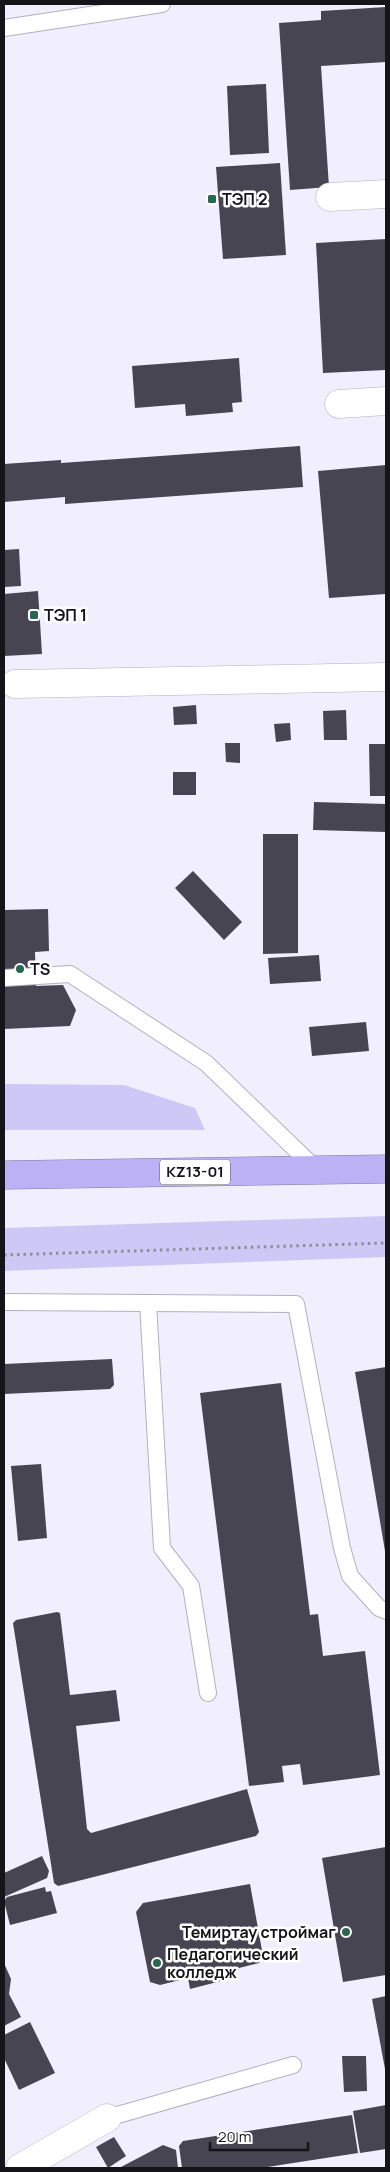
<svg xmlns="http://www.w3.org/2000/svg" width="390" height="2172" font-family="Manrope,sans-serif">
<rect width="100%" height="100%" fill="#f1effe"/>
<!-- green -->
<g fill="#cec8f7">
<path d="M4 1084 124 1085 195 1108 205 1130H4Z"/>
<path d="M386 1216V1257L4 1271V1228Z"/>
</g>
<!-- building -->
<g fill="#464551">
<path d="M386 7V62L321 66 329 187 290 190 279 23 321 20V11Z"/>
<path d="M266 84 269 153 230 155 227 86Z"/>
<path d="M280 163 286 255 223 259 216 167Z"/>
<path d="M386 239V370L323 373 316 243Z"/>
<path d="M239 358 242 402 232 403 233 412 186 416 185 404 135 408 132 366Z"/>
<path d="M300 446 303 487 65 504V497L4 502V464L61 460V463Z"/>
<path d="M386 465V594L329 598 318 471Z"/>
<path d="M19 549 21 586 4 587V550Z"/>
<path d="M38 591 42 654 4 656V594Z"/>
<path d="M196 705 197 724 174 725 173 707Z"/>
<path d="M346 710 347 740H324L323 711Z"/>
<path d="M290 723 291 740 276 742 274 724Z"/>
<path d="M225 743H240V763L226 762Z"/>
<path d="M369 744H386V796H370Z"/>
<rect x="173" y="772" width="23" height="23"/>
<path d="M314 802 386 804V832L313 830Z"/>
<path d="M263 834H298V953L263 954Z"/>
<path d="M193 871 242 922 224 940 175 888Z"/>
<path d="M48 909 49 951 35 952 36 986 63 985 76 1010 70 1026 4 1029V910Z"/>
<path d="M319 955 321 981 270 984 268 958Z"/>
<path d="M366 1022 369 1051 312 1056 309 1027Z"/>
<path d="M112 1359 114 1385 110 1389 4 1394V1364Z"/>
<path d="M386 1367V1551H385L355 1372Z"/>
<path d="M281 1383 310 1615 318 1614 323 1656 365 1651 380 1775 303 1785 300 1764 282 1766 284 1782 249 1786 200 1393Z"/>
<path d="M41 1464 47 1538 18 1541 11 1466Z"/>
<path d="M57 1612 60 1613 70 1695 116 1690 120 1721 76 1726 87 1829 91 1833 247 1789 259 1832 256 1836 58 1886 54 1883 13 1623 16 1620Z"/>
<path d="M386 1847V1975L343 1982 322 1858Z"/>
<path d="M42 1856 49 1871 47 1878 4 1897V1873Z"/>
<path d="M250 1884 263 1956 259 1963 227 1971 229 1979 190 1989 188 1978 160 1985 150 1982 136 1912 143 1903Z"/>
<path d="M45 1887 46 1892 51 1891 57 1913 10 1925 4 1901 7 1897Z"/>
<path d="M4 1963 11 1979 9 1994 21 2017 4 2026Z"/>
<path d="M386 1996V2069H385L372 1999Z"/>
<path d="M30 2022 55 2073 19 2090 4 2058V2035Z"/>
<path d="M342 2056H366L367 2091 344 2092Z"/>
<path d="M386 2105V2149L360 2153 353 2111Z"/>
<path d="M352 2115 358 2153 261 2168H182L179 2146 183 2141Z"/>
<path d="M114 2137 126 2156 108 2168 96 2147Z"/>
<path d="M163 2145 176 2150 178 2168H119Z"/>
</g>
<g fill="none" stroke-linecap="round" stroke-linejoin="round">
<!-- lane casing -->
<g stroke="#b2b1bf" stroke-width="18">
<g id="lane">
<path d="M4 28 162 4"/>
<path d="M4 978 70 974 206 1063 317 1170"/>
<path d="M4 1302 296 1304 342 1548 350 1576 379 1608 386 1611"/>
<path d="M148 1303 162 1548 191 1586 208 1693"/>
<path d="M107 2118 293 2065"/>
</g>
</g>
<!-- street casing -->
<g stroke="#b2b1bf" stroke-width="29">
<g id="street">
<path d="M330 197 386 194"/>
<path d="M339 404 386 401"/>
<path d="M15 684 386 677"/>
<path d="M20 2168 107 2118"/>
</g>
</g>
<!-- highway casing -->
<g stroke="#817aa8" stroke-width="29">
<path id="highway" d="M4 1175 386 1169"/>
</g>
<!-- path -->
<path stroke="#8f8e98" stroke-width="3" stroke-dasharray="2.5 4" stroke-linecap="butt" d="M4 1255 386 1243"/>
<!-- lane -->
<use href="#lane" stroke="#fff" stroke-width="16"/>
<!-- street -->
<use href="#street" stroke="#fff" stroke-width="28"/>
<!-- highway -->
<use href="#highway" stroke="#bcb1f5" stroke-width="28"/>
</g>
<!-- markers -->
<g fill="#2b6650" stroke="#fff" stroke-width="2">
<rect x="207" y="194" width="10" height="10" rx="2.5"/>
<rect x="29" y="610" width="10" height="10" rx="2.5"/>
<circle cx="20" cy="969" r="5"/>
<circle cx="346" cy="1932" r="5"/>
<circle cx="157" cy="1963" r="5"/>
</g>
<g text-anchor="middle" stroke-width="5" stroke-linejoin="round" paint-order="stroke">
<!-- shield labels -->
<rect fill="#fff" stroke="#5a5a5e" stroke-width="1" x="160" y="1159.5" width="70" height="25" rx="4"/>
<g font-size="15" font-weight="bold" fill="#141419">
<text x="195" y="1177">KZ13-01</text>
</g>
<!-- poi labels -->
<g font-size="16" font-weight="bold" fill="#141419" stroke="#fff" text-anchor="start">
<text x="222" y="205">ТЭП 2</text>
<text x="44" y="621">ТЭП 1</text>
<text x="30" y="975">TS</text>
<text x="336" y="1938" text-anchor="end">Темиртау строймаг</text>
<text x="167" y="1960">Педагогический<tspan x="167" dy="18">колледж</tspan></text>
</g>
</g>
<!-- border -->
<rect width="390" height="2172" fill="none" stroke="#141419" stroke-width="10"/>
<!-- scale -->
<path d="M210 2142v8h98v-8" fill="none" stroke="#141419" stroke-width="2.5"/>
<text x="218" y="2142" font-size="15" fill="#141419" stroke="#ffffff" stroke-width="4" paint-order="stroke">20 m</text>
</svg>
